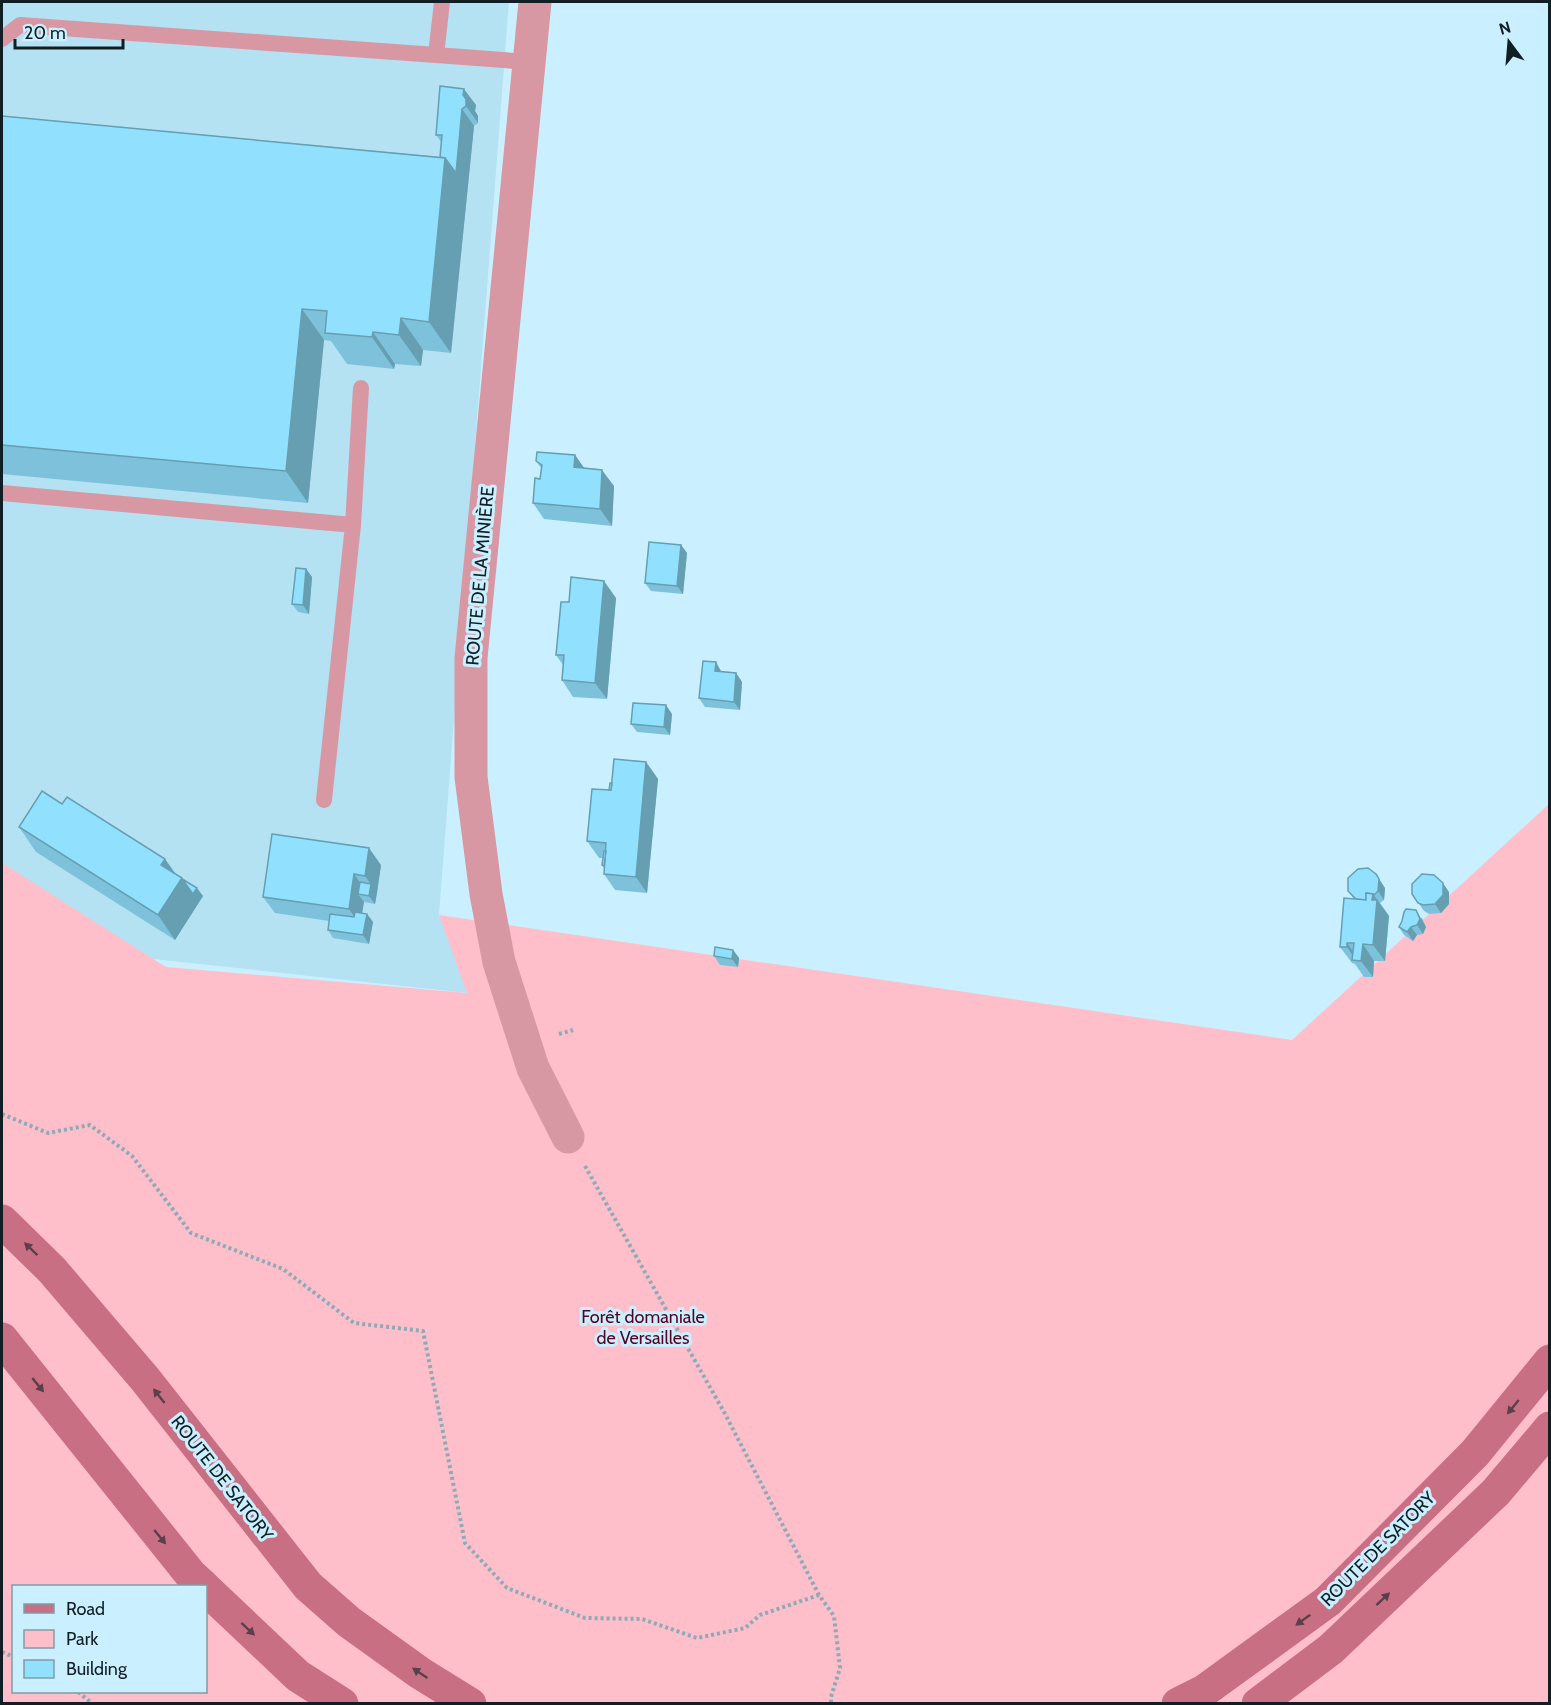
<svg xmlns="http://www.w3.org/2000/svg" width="1551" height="1705" font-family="Cabin,sans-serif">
<rect width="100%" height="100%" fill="#caf0ff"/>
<!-- built -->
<path fill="#b4e2f3" d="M2 2H509L439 915 468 993 153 959 2 864Z"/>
<!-- green -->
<path fill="#febeca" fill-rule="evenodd" d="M1549 804V1703H2V863L166 967 467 993 439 915 1292 1040ZM14 1586H206V1692H14Z"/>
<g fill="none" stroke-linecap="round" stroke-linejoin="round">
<!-- path -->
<g stroke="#8dabb6" stroke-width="4" stroke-dasharray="3 3" stroke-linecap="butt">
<path d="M559 1034 573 1030"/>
<path d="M2 1114 48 1133 90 1125 132 1156 191 1233 283 1269 354 1323 423 1331 465 1543 507 1588 585 1618 642 1619 697 1638 745 1628 760 1615 819 1595"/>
<path d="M585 1166 724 1412 819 1595 834 1616 840 1668 831 1697V1704"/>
<path d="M2 1652 14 1657"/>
<path d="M78 1692 93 1704"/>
</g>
<!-- service -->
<g stroke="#d798a4" stroke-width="16">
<path d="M442 2 436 55 529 62"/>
<path d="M2 39 20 25 436 55"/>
<path d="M2 493 353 525 324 800"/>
<path d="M353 525 361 388"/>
</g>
<!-- minor -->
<path stroke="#d798a4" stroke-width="33" d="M535 2 471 658V777L486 894 499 962 533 1068 568 1137"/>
<!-- secondary -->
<g stroke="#c96f83" stroke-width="33">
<path d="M2 1221 52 1270 145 1379 308 1586 349 1622 420 1673 470 1704"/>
<path d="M2 1339 191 1575 203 1586"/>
<path d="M206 1589 298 1676 342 1704"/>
<path d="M1178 1704 1204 1691 1328 1601 1475 1453 1550 1361"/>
<path d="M1258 1704 1331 1649 1496 1492 1550 1428"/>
</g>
</g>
<!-- wall -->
<g fill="#7dc2da">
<path d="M440 86 476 105 475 111 478 116V123L474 126 451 353 423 350 421 366 395 364 394 369 347 364 331 341 324 340 308 503 2 474V116L440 157 442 143 436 135Z"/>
<path d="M575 455 584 468 614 486 612 526 544 519 533 503 540 479 541 468 536 461Z"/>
<path d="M681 545 687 553 683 594 651 591 645 583Z"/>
<path d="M306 569 312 577 309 614 298 612 292 604Z"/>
<path d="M616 598 607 699 573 697 562 680 563 665 556 655 569 602Z"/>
<path d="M721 671V672L736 673 742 682 740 710 705 707 699 698Z"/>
<path d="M672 714 670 735 637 732 631 724Z"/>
<path d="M646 762 658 779 647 893 615 890 604 874V868L602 865 603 858H599L587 841 612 783Z"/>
<path d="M63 803 165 859 176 874 203 896 175 940 36 852 19 827Z"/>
<path d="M381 865 375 904 364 902 362 913 367 914 373 922 369 944 333 938 328 930 329 921 275 913 263 897Z"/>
<path d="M1385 888 1384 900 1380 903 1389 916 1385 961H1374L1373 977H1364L1355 964 1352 963 1340 947 1353 898 1348 891Z"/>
<path d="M1449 892V904L1441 913 1429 914 1424 911 1412 894Z"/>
<path d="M1422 918 1426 927 1423 934 1417 935 1413 941 1404 935 1399 927 1402 921Z"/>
<path d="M733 950 739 958 738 967 720 965 714 956Z"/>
</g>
<!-- shaded-wall -->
<g fill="#669eb2">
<path d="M464 89 476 105 475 111 478 116V123L466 106 463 95Z"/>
<path d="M462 109 474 126 451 353 429 322 445 158Z"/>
<path d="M302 309 324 340 308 503 286 471Z"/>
<path d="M401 318 423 350 421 366 399 335Z"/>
<path d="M373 332 395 364 394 369 372 337Z"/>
<path d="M575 455 587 472 574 467Z"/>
<path d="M602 470 614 486 612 526 600 509Z"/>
<path d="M681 545 687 553 683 594 677 586Z"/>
<path d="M306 569 312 577 309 614 303 605Z"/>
<path d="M604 581 616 598 607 699 595 683Z"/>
<path d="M716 662 721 671 720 679 715 671Z"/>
<path d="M736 673 742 682 740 710 734 702Z"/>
<path d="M666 705 672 714 670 735 664 727Z"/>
<path d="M646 762 658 779 647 893 636 877Z"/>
<path d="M369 848 381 865 377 893 365 876Z"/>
<path d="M165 859 180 881 182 878 197 888 203 896 175 940 158 915 161 865Z"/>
<path d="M354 874 366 891 358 894 364 902 360 925 349 909Z"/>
<path d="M1376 874 1385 888 1384 900 1378 891Z"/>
<path d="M1443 883 1449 892V904L1441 913 1435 904Z"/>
<path d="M371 884 377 893 375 904 369 896Z"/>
<path d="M1373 894 1389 916 1385 961 1373 945Z"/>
<path d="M1416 910 1426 927 1423 934 1417 925Z"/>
<path d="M367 914 373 922 369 944 363 935Z"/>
<path d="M1411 927 1417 935 1413 941 1407 932Z"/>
<path d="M1347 943 1359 959 1356 960 1347 947Z"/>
<path d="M1363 944 1374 961 1373 977 1361 961Z"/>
<path d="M733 950 739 958 738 967 732 959Z"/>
</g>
<!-- building -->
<g fill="#91e1fe" stroke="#669eb2" stroke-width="1.5">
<path d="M440 86 464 89 463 95 466 99V106L462 109 456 173 445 158 440 157 442 135H436Z"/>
<path d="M2 116 445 158 429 322 401 318 399 335 373 332 372 337 325 333 327 311 302 309 286 471 2 445Z"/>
<path d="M537 452 575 455 574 467 602 470 600 509 533 503 535 478 540 479 542 465 536 461Z"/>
<path d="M649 542 681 545 677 586 645 583Z"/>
<path d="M296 568 306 569 303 605 292 604Z"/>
<path d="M571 577 604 581 595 683 562 680 564 655H556L561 602H569Z"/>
<path d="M703 661 716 662 715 671 736 673 734 702 699 698Z"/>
<path d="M633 703 666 705 664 727 631 724Z"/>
<path d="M614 759 646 762 636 877 604 874 606 843 587 841 592 789 611 790Z"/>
<path d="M610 783H612L611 790H609Z"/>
<path d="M42 791 62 804 67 797 165 859 161 865 182 878 158 915 19 827Z"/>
<path d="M272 834 369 848 365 876 354 874 349 909 263 897Z"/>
<path d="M604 851H606L604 866 602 865Z"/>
<path d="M1368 868 1376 874 1379 879 1378 891 1374 895 1373 894 1366 893V900L1356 899 1348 891V878L1358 869Z"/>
<path d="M1422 874 1434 875 1443 883V895L1435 904 1423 905 1418 903 1412 894V884Z"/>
<path d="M182 879 197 888 193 894Z"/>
<path d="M360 882 371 884 369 896 358 894Z"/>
<path d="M1366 893 1373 894 1372 900H1377L1373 945 1363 944 1361 961 1352 960 1354 943H1347V947H1340L1344 898 1366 900Z"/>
<path d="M1406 909 1416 910 1420 919 1417 925 1411 927 1407 932 1399 927 1402 921 1404 912Z"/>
<path d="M355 912 367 914 363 935 328 930 330 914 354 917Z"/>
<path d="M715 947 733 950 732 959 714 956Z"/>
</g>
<!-- one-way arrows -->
<defs><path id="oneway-solid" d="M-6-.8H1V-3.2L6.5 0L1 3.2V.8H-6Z" transform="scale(1.5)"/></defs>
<g fill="#5b3f4a">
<use href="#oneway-solid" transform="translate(31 1249) rotate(-136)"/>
<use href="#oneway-solid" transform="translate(38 1385) rotate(51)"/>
<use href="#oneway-solid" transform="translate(159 1396) rotate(-128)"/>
<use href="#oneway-solid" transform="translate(1513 1407) rotate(129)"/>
<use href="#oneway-solid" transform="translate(160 1537) rotate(51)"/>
<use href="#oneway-solid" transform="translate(1383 1599) rotate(-43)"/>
<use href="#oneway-solid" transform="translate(1303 1620) rotate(144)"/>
<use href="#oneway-solid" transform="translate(248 1629) rotate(43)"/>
<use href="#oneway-solid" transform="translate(420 1673) rotate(-146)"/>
</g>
<g text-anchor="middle" stroke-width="6" stroke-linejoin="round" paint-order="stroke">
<!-- street labels -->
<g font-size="18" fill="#111f24" stroke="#caf0ff">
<text transform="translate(480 576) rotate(-85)" y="6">ROUTE DE LA MINIÈRE</text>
<text transform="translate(222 1478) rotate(52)" y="6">ROUTE DE SATORY</text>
<text transform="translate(1378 1549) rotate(-45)" y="6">ROUTE DE SATORY</text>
</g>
<!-- park labels -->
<g font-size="18" fill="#550423" stroke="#caf0ff">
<text x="643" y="1323">Forêt domaniale<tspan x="643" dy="21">de Versailles</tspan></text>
</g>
</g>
<!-- border -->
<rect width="1551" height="1705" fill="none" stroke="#111f24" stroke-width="6"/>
<!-- legend -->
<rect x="12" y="1585" width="195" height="108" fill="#caf0ff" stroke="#809ca7" stroke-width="1.5"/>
<rect x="24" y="1604" width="30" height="9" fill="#c96f83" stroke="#809ca7" stroke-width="1.5"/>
<text x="66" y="1615" font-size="18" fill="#111f24">Road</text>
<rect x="24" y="1630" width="30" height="18" fill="#febeca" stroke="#809ca7" stroke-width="1.5"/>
<text x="66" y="1645" font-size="18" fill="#111f24">Park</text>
<rect x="24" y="1660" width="30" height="18" fill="#91e1fe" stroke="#809ca7" stroke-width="1.5"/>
<text x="66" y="1675" font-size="18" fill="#111f24">Building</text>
<!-- north arrow -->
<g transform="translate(1509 42) rotate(344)" stroke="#caf0ff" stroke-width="4.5" paint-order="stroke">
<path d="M0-4.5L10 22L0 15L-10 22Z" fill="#111f24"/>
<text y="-9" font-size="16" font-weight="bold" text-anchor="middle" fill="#111f24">N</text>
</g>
<!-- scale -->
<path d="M15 39v9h108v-9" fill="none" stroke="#111f24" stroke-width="3"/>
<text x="24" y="39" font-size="18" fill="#111f24" stroke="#caf0ff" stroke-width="4.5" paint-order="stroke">20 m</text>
</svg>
